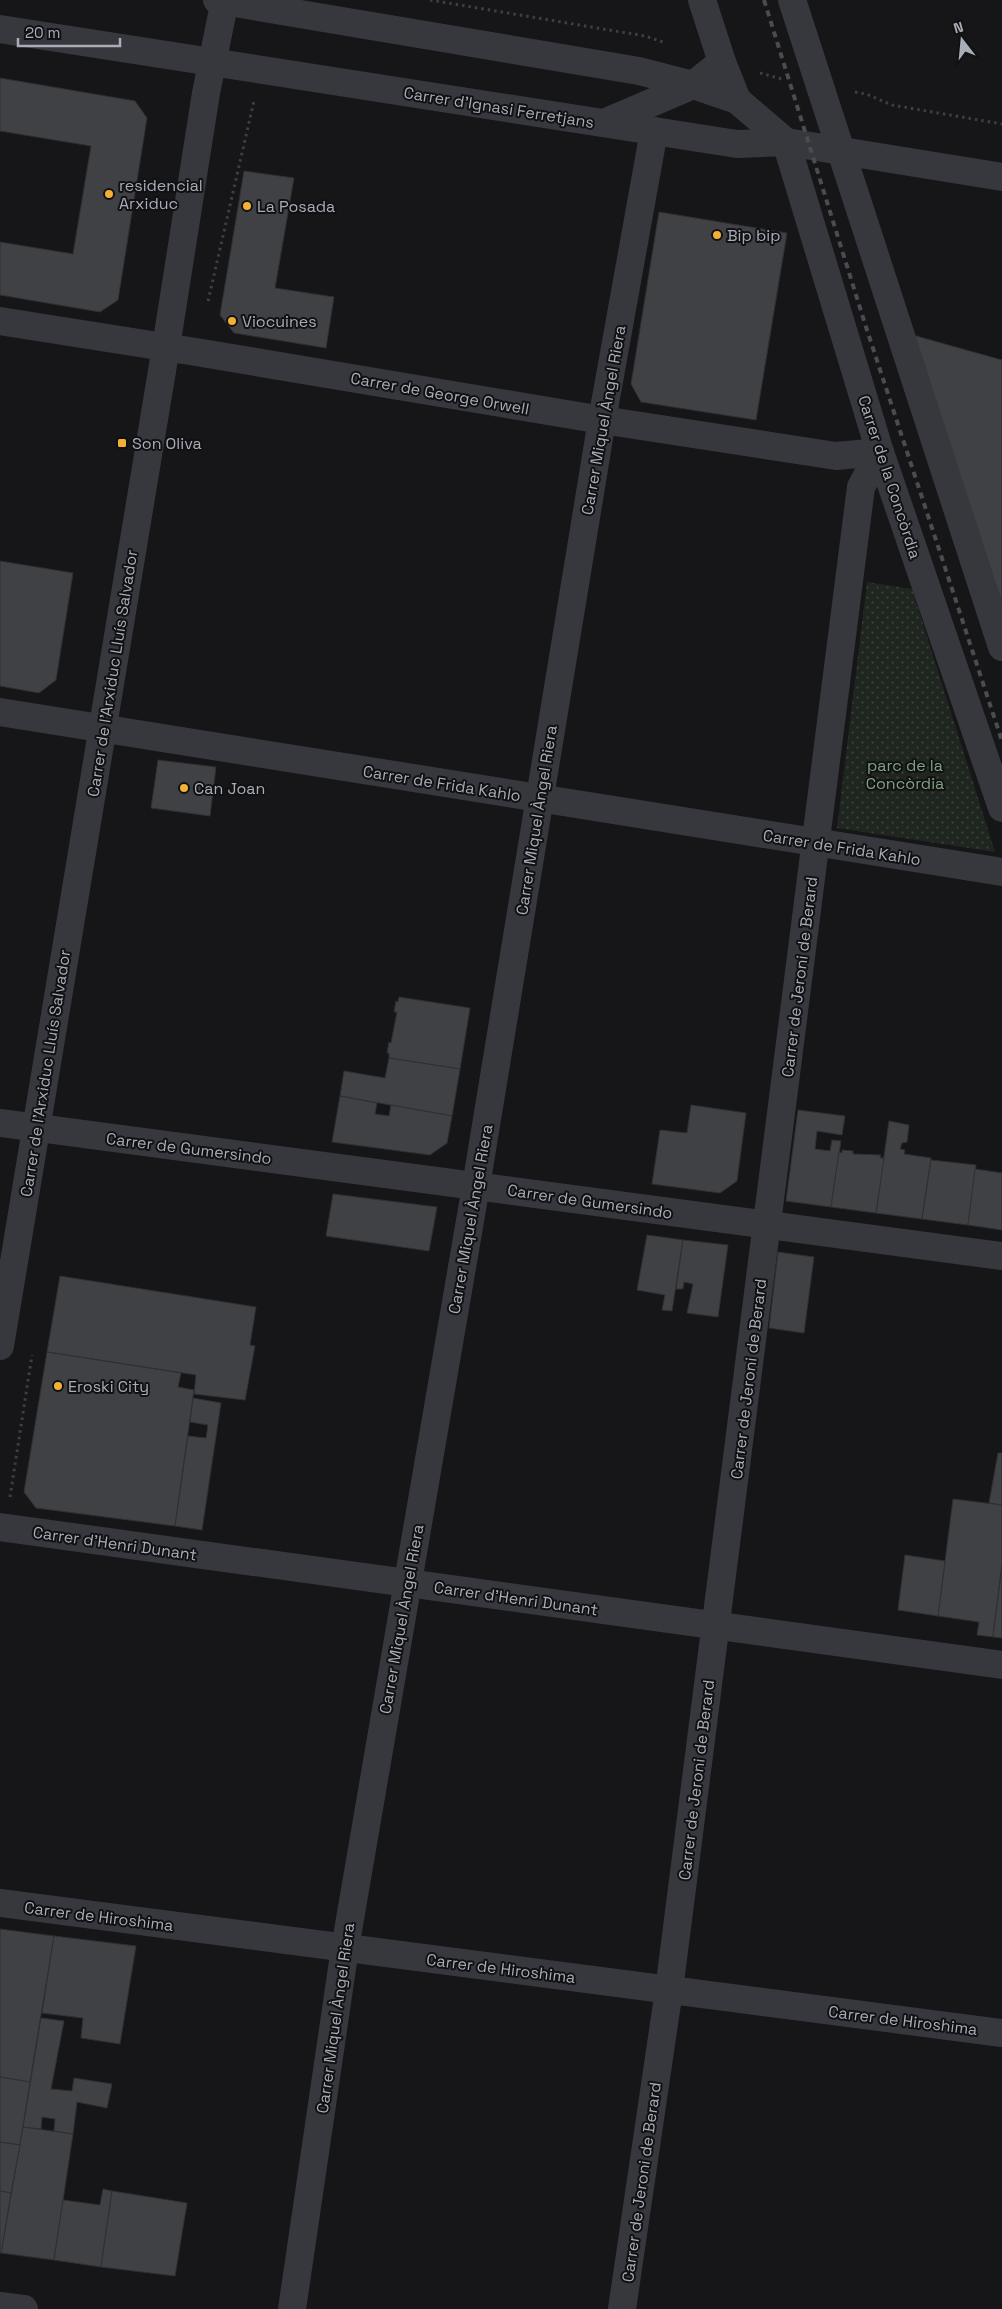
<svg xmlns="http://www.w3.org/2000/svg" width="1002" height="2309" font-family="'Space Grotesk',sans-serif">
<defs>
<pattern id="grass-dots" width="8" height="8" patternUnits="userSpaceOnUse" patternTransform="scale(1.25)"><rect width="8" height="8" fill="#1e261f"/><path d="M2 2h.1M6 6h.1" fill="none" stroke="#3c433d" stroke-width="1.8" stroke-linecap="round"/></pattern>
</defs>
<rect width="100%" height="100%" fill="#161618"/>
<!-- grass -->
<path fill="url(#grass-dots)" d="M867 582 912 589 995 852 837 828Z"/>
<!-- building -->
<g fill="#404145" stroke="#303034">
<path d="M0 78 135 101 147 118 118 300 100 312 0 295V242L73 254 91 146 0 131Z"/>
<path d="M244 171 294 178 275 288 334 297 326 348 234 333 220 315Z"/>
<path d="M659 212 787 233 756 420 641 402 631 384Z"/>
<path d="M909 334 1002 360V603Z"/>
<path d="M0 561 73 573 56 680 39 693 0 686Z"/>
<path d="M158 760 216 767 210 816 151 808Z"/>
<path d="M399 997 470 1008 460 1069 389 1058V1053H387L389 1042 391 1043 397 1012H394L396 1001 398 1002Z"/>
<path d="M389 1058 460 1069 452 1116 340 1096 344 1071 385 1078Z"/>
<path d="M340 1096 377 1103 375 1114 389 1116 391 1105 452 1116 447 1143 430 1155 332 1142Z"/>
<path d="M691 1105 746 1113 737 1181 720 1193 652 1184 660 1130 687 1133Z"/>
<path d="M798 1110 845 1116 842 1135 817 1131 815 1149 830 1151 832 1140 841 1141 831 1207 786 1201Z"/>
<path d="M889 1121 909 1125 907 1142 902 1143 900 1149 905 1150 904 1154 931 1158 922 1219 876 1213Z"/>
<path d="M842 1150 853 1151V1154L881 1155 880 1158H884L876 1213 831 1207 839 1152 842 1153Z"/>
<path d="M931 1160 976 1165 968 1225 922 1219Z"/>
<path d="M975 1169 1002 1173V1230L968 1225Z"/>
<path d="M333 1194 437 1207 429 1251 326 1236Z"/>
<path d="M647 1235 683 1240 672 1311 662 1310 665 1295 637 1290Z"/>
<path d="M683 1240 728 1245 718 1317 687 1313 693 1284 684 1282 683 1289H676Z"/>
<path d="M778 1252 814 1257 804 1333 769 1328Z"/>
<path d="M60 1276 256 1307 250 1345 255 1346 245 1400 194 1394 196 1375 47 1352Z"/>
<path d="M47 1352 181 1373 178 1387 194 1390 175 1526 36 1508 24 1492Z"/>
<path d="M193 1398 221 1403 202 1530 175 1526 188 1436 206 1438 208 1425 190 1422Z"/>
<path d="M998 1453H1002V1505L989 1503Z"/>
<path d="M953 1499 1002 1505V1563L993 1637 977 1635 979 1622 938 1616Z"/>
<path d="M905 1555 945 1561 938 1616 898 1610Z"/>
<path d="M1002 1566V1638L993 1637Z"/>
<path d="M0 1929 54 1936 30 2082 0 2077Z"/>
<path d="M54 1936 136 1946 120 2044 81 2038 83 2018 42 2013Z"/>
<path d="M41 2018 64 2021 51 2089 72 2091 74 2078 112 2084 107 2108 77 2102 73 2134 54 2131 55 2119 42 2117 41 2129 23 2127Z"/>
<path d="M0 2077 30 2082 20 2145 0 2142Z"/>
<path d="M23 2127 73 2134 54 2260 1 2253Z"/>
<path d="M0 2142 20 2145 11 2193 0 2191Z"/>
<path d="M103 2189 112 2191 101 2267 54 2260 63 2200 100 2205Z"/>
<path d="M0 2191 11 2193 1 2253H0Z"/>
<path d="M112 2191 187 2203 175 2276 101 2267Z"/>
</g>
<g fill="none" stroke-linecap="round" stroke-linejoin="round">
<!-- path -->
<g stroke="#3d3f44" stroke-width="3" stroke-dasharray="2.5 4" stroke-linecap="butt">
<path d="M430 0 645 36 663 42"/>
<path d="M760 73 785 80"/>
<path d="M855 92 866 94 892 105 1002 124"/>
<path d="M208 301 254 101"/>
<path d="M10 1497 32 1355"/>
</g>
<!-- minor -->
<g stroke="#37383d" stroke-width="28">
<path d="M702 0 722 62 737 100"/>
<path d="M792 0 1002 647"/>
<path d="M786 142 880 452 1002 808"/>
<path d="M0 321 196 352 602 420 836 456 880 452"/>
<path d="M0 712 1002 872"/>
<path d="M0 1123 1002 1256"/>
<path d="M0 1527 1002 1665"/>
<path d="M0 1903 1002 2033"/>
<path d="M0 2306 24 2309"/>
<path d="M292 2309 345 1948 476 1186 602 420 654 131"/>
<path d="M622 2309 669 1990 861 487 880 452"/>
</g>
<!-- tertiary -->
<g stroke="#37383d" stroke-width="28">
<path d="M217 0 639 71 693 85 737 100 786 142"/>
<path d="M0 29 737 144 786 142 1002 177"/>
<path d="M604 123 693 85 722 62"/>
<path d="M0 1346 166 347 206 93 225 0"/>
</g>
<!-- rail -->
<path stroke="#4a4c52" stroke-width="4" stroke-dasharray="6 5" stroke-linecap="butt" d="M764 0 866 327 1002 741"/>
</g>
<!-- markers -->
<g fill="#f2b134" stroke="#111113" stroke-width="2">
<circle cx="109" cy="194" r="5"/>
<circle cx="247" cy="206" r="5"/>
<circle cx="717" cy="235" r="5"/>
<circle cx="232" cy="321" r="5"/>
<rect x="117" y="438" width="10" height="10" rx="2.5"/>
<circle cx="184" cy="788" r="5"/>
<circle cx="58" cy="1386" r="5"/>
</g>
<g text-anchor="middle" stroke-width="4" stroke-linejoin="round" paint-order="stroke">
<!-- street labels -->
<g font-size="16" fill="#a8adb8" stroke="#111113">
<text transform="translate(499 107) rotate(9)" y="6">Carrer d'Ignasi Ferretjans</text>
<text transform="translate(440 393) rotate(10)" y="6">Carrer de George Orwell</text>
<text transform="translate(603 420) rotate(-80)" y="6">Carrer Miquel Àngel Riera</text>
<text transform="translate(890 477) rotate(72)" y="6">Carrer de la Concòrdia</text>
<text transform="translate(112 673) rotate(-81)" y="6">Carrer de l'Arxiduc Lluís Salvador</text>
<text transform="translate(442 783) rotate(9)" y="6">Carrer de Frida Kahlo</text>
<text transform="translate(536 820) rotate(-81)" y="6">Carrer Miquel Àngel Riera</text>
<text transform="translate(842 847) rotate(9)" y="6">Carrer de Frida Kahlo</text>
<text transform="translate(799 977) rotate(-83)" y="6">Carrer de Jeroni de Berard</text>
<text transform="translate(45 1073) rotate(-81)" y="6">Carrer de l'Arxiduc Lluís Salvador</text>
<text transform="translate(189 1148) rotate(7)" y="6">Carrer de Gumersindo</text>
<text transform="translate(590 1201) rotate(8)" y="6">Carrer de Gumersindo</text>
<text transform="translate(470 1219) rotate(-80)" y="6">Carrer Miquel Àngel Riera</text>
<text transform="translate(748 1379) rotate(-83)" y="6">Carrer de Jeroni de Berard</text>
<text transform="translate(115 1543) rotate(8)" y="6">Carrer d'Henri Dunant</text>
<text transform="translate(516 1598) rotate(8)" y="6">Carrer d'Henri Dunant</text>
<text transform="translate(401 1619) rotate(-80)" y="6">Carrer Miquel Àngel Riera</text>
<text transform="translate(696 1780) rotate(-83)" y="6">Carrer de Jeroni de Berard</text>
<text transform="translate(99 1916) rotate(7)" y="6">Carrer de Hiroshima</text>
<text transform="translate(501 1968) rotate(7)" y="6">Carrer de Hiroshima</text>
<text transform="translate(335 2018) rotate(-82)" y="6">Carrer Miquel Àngel Riera</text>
<text transform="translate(903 2020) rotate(7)" y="6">Carrer de Hiroshima</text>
<text transform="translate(641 2182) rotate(-82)" y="6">Carrer de Jeroni de Berard</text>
</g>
<!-- poi labels -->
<g font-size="16" fill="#a8adb8" stroke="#111113" text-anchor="start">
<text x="119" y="191">residencial<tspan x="119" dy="18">Arxiduc</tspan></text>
<text x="257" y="212">La Posada</text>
<text x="727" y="241">Bip bip</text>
<text x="242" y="327">Viocuines</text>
<text x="132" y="449">Son Oliva</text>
<text x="194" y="794">Can Joan</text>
<text x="68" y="1392">Eroski City</text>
</g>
<!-- park labels -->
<g font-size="16" fill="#7fa381" stroke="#111113">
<text x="905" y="771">parc de la<tspan x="905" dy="18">Concòrdia</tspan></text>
</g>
</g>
<!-- north arrow -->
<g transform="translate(962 40) rotate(344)" stroke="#111113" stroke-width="4" paint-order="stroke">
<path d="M0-4L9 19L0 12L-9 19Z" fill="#a8adb8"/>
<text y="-8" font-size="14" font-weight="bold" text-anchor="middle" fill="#a8adb8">N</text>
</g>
<!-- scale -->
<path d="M18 38v8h102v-8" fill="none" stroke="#a8adb8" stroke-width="2.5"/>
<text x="25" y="38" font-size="15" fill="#a8adb8" stroke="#111113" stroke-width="4" paint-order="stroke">20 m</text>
</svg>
